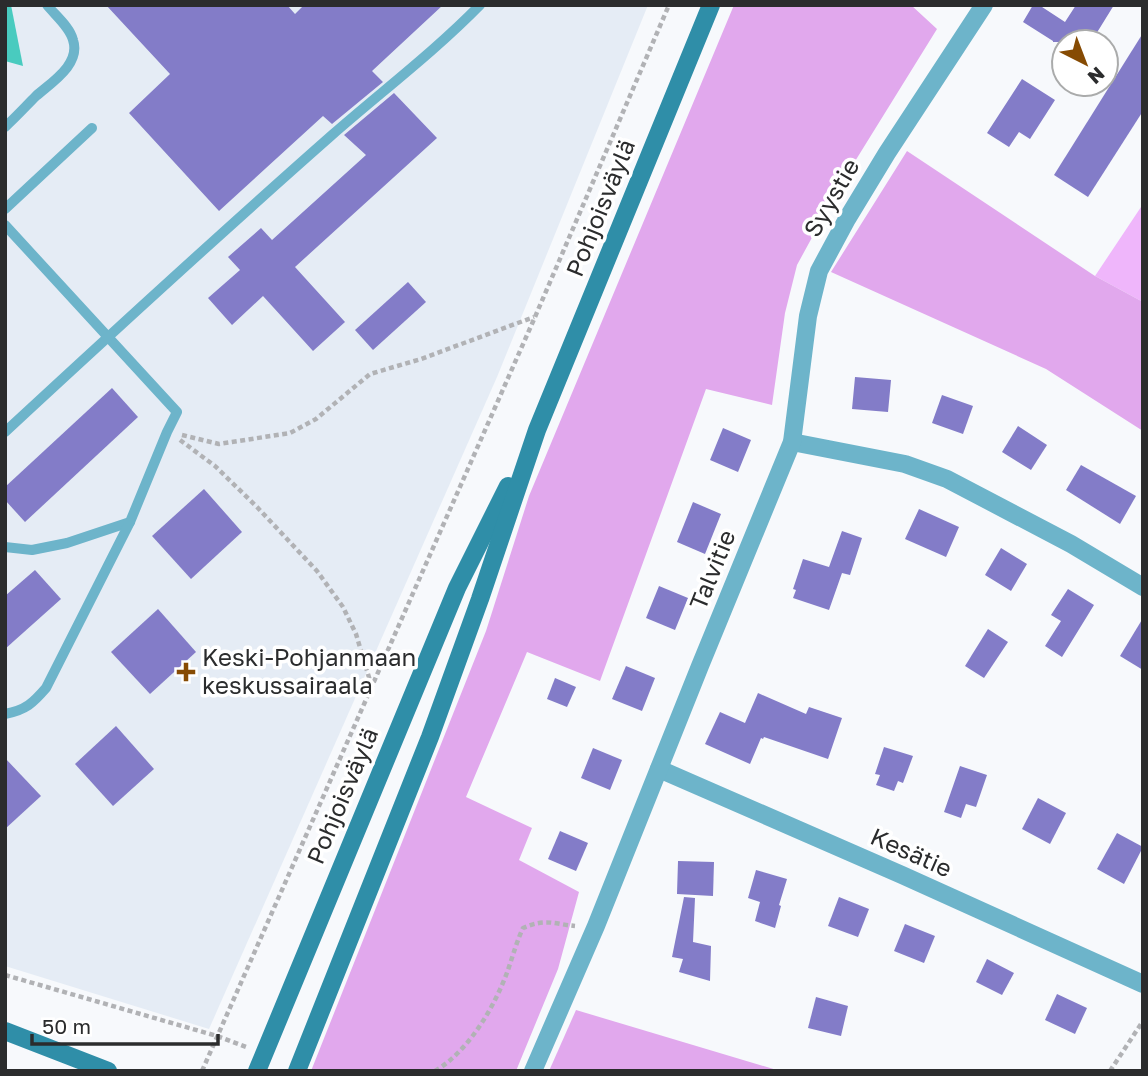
<svg xmlns="http://www.w3.org/2000/svg" width="1148" height="1076" font-family="'Golos Text',sans-serif">
<rect width="100%" height="100%" fill="#f7f9fc"/>
<!-- built -->
<path fill="#e5ecf5" d="M5 5H648L497 377 209 1029 5 966Z"/>
<!-- green -->
<path fill="#efb6fb" d="M1143 204V302L1095 276Z"/>
<!-- forest -->
<g fill="#e1a8ed">
<path d="M734 5H911L937 29 844 179 797 265 785 313 772 405 706 389 600 681 527 652 466 797 532 828 519 860 579 892 558 969 516 1071H311L486 631 529 496Z"/>
<path d="M907 151 1095 276 1143 302V431L1046 369 831 272Z"/>
<path d="M576 1010 780 1071H549Z"/>
</g>
<!-- water -->
<path fill="#49cbbf" d="M5 5H11L23 66 5 61Z"/>
<!-- building -->
<g fill="#837cc8">
<path d="M106 5H287L295 14 304 5H443L372 71 383 82 332 124 323 116 219 211 129 113 170 74Z"/>
<path d="M1033 5H1039L1065 22 1076 5H1114L1093 39 1097 42H1053V41L1023 22Z"/>
<path d="M1143 33V111L1088 197 1054 175Z"/>
<path d="M1022 79 1055 100 1030 139 1019 132 1009 147 987 133Z"/>
<path d="M394 93 437 138 295 267 345 322 313 351 263 296 232 325 208 298 240 270 228 257 261 228 272 240 366 155 344 135Z"/>
<path d="M408 282 426 302 373 350 355 330Z"/>
<path d="M855 377 891 380 888 412 852 409Z"/>
<path d="M112 388 138 417 25 522 5 500V487Z"/>
<path d="M942 395 973 406 963 434 932 423Z"/>
<path d="M1018 426 1047 445 1031 470 1002 452Z"/>
<path d="M723 428 751 440 738 472 710 460Z"/>
<path d="M1081 465 1136 496 1120 524 1066 490Z"/>
<path d="M204 489 242 532 191 579 152 536Z"/>
<path d="M693 502 721 514 705 554 677 542Z"/>
<path d="M919 509 959 527 946 557 905 539Z"/>
<path d="M842 531 862 538 850 575 842 573 829 610 793 598 796 590 793 589 803 559 829 567Z"/>
<path d="M1001 548 1027 564 1011 591 985 575Z"/>
<path d="M35 570 61 599 5 649V596Z"/>
<path d="M659 586 688 598 675 630 646 618Z"/>
<path d="M1068 589 1094 605 1062 657 1045 646 1061 621 1051 615Z"/>
<path d="M158 609 196 652 150 694 111 652Z"/>
<path d="M1143 618V670L1120 656Z"/>
<path d="M988 629 1008 642 984 678 965 666Z"/>
<path d="M626 666 655 678 642 711 612 699Z"/>
<path d="M555 678 576 687 567 707 547 699Z"/>
<path d="M758 693 806 714 809 707 842 718 828 759 764 737 763 739 761 738 750 764 705 744 720 712 745 723Z"/>
<path d="M116 726 154 769 113 806 75 764Z"/>
<path d="M884 747 913 756 903 783 898 781 894 791 876 785 880 775 875 774Z"/>
<path d="M593 748 622 760 610 790 581 778Z"/>
<path d="M5 758 41 796 5 829Z"/>
<path d="M960 766 987 775 976 807 966 804 961 818 944 812Z"/>
<path d="M1038 798 1066 813 1050 844 1022 829Z"/>
<path d="M560 831 588 843 576 871 548 859Z"/>
<path d="M1117 833 1143 847 1124 884 1097 869Z"/>
<path d="M678 861 714 862 713 896 677 894Z"/>
<path d="M756 870 787 879 779 905 781 906 775 928 755 921 760 902 748 898Z"/>
<path d="M684 897 695 898 693 942 711 946 710 981 679 972 683 959 672 957Z"/>
<path d="M839 897 869 909 858 937 828 926Z"/>
<path d="M905 924 935 936 924 963 894 951Z"/>
<path d="M987 959 1014 973 1002 995 976 982Z"/>
<path d="M1057 994 1087 1008 1075 1034 1045 1020Z"/>
<path d="M816 997 848 1006 841 1036 808 1028Z"/>
</g>
<g fill="none" stroke-linecap="round" stroke-linejoin="round">
<!-- path -->
<g stroke="#b1b2b5" stroke-width="4.5" stroke-dasharray="5 3.5" stroke-linecap="butt">
<path d="M182 435 219 444 290 433 316 419 370 374 421 359 534 317"/>
<path d="M180 440 215 466 257 507 317 571 343 607 356 634 371 684"/>
<path d="M5 975 217 1036 246 1047"/>
<path d="M202 1071 535 317 669 5"/>
<path d="M435 1071C469 1051 495 1006 508 970 513 955 517 941 523 928 546 918 554 924 575 926"/>
<path d="M1110 1071 1143 1021"/>
</g>
<!-- lane -->
<g stroke="#6db4ca" stroke-width="10">
<path d="M5 127C16 117 26 106 36 96 52 82 81 64 73 40 70 27 55 15 47 5"/>
<path d="M5 209 92 128"/>
<path d="M5 225 177 412 167 432 130 522 67 543 32 550 5 547"/>
<path d="M5 432C113 332 222 232 332 135 381 92 434 52 480 5"/>
<path d="M5 714C26 710 33 703 46 688L130 522"/>
</g>
<!-- street -->
<g stroke="#6db4ca" stroke-width="18">
<path d="M792 442 905 464 947 479 1071 544 1143 587"/>
<path d="M659 769 902 875 1143 984"/>
<path d="M533 1071 596 926 700 666 792 442 808 316 819 271 847 219 887 153 984 5"/>
</g>
<!-- secondary -->
<g stroke="#2f8ea8" stroke-width="18">
<path d="M5 1031 108 1071"/>
<path d="M257 1071 457 588 508 486"/>
<path d="M297 1071 430 737 480 599 537 430 711 5"/>
</g>
</g>
<!-- markers -->
<path fill="#864b04" stroke="#fff" stroke-width="2.5" d="M182.5 661.5h7v7h7v7h-7v7h-7v-7h-7v-7h7z"/>
<g text-anchor="middle" stroke-width="7" stroke-linejoin="round" paint-order="stroke">
<!-- street labels -->
<g font-size="24" fill="#2b2c2d" stroke="#fff">
<text transform="translate(832 198) rotate(-60)" y="8">Syystie</text>
<text transform="translate(601 208) rotate(-68)" y="8">Pohjoisväylä</text>
<text transform="translate(713 570) rotate(-68)" y="8">Talvitie</text>
<text transform="translate(343 796) rotate(-67)" y="8">Pohjoisväylä</text>
<text transform="translate(911 853) rotate(24)" y="8">Kesätie</text>
</g>
<!-- poi labels -->
<g font-size="24" fill="#2b2c2d" stroke="#fff" text-anchor="start">
<text x="202" y="666">Keski-Pohjanmaan<tspan x="202" dy="28">keskussairaala</tspan></text>
</g>
</g>
<!-- border -->
<rect width="1148" height="1076" fill="none" stroke="#2b2c2d" stroke-width="14"/>
<!-- north arrow -->
<g transform="translate(1085 63) rotate(138)"><circle r="33" fill="#ffffff" stroke="#aaabab" stroke-width="2"/>
<path d="M0-5L12 26L0 18L-12 26Z" fill="#864b04"/>
<text y="-10" font-size="19" font-weight="bold" text-anchor="middle" fill="#2b2c2d">N</text>
</g>
<!-- scale -->
<path d="M32 1034v10h186v-10" fill="none" stroke="#2b2c2d" stroke-width="3.5"/>
<text x="42" y="1034" font-size="21" fill="#2b2c2d" stroke="#ffffff" stroke-width="5" paint-order="stroke">50 m</text>
</svg>
